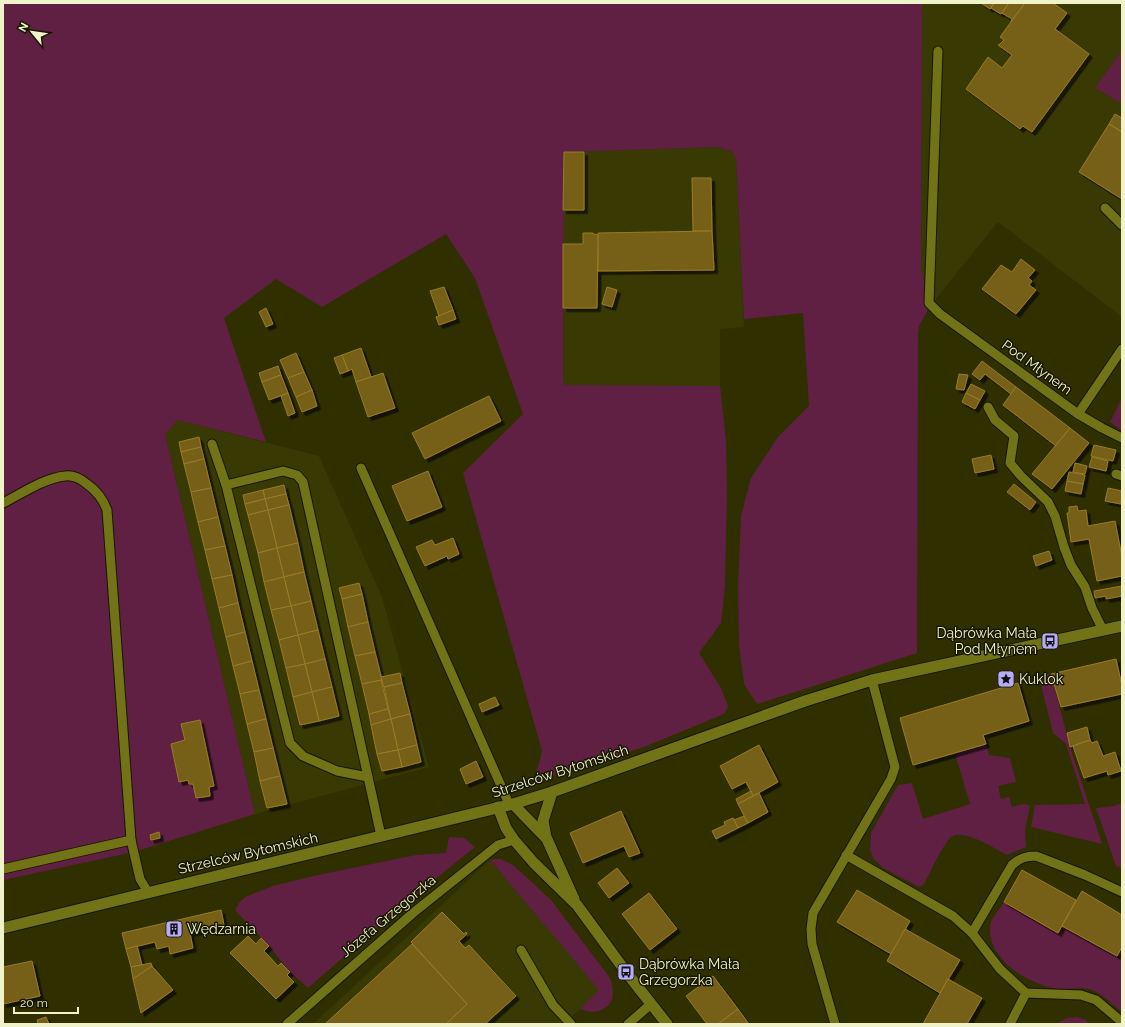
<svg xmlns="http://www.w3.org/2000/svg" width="1125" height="1027" font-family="Raleway,sans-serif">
<defs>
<filter id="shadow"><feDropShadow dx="3.5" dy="3.5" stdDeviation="0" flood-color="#0009"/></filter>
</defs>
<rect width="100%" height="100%" fill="#2f2f00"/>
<!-- built -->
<g fill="#393904">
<path d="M922 3H1122V50L1095 88 1122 104V317L998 222 930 306 921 268Z"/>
<path d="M720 147 733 152 736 160 744 327 720 329V386L563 385 564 152Z"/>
<path d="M178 420 319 456 382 597 429 767 255 814 165 434Z"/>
<path d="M490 860 600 990 564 1024H313Z"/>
</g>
<!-- green -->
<g fill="#602043">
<path d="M3 3H922L921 268 930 306 919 326 918 334 917 653 757 704 744 684 739 645 738 586 741 516 751 478 778 437 809 406 803 313 744 319 736 160 733 152 719 147 564 152 563 385 720 386 726 440 727 492 725 586 721 623 699 653 721 688 728 706 724 714 644 747 535 781 537 770 542 751 463 473 523 414 475 278 446 234 322 307 276 279 224 318 266 442 178 420 165 434 255 814 134 852 3 880Z"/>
<path d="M1122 50V104L1095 88Z"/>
<path d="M1122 398V431L1110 422Z"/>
<path d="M1051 674 1070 747 1102 844 1031 827 1035 805 1085 804 1066 744 1053 733 1039 677Z"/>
<path d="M986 744 989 755 1010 758 1016 782 998 786 1001 799 1009 797 1012 807 1022 804 1030 805 1025 831 1026 847 1007 855C995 849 966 830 953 836 945 839 929 875 924 884L919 887 883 868 873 858 870 850 871 833 898 785 912 783 923 819 970 804 955 753Z"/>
<path d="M1122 803V868L1116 866 1096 808 1114 806Z"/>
<path d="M449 837 464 838 475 847 402 906 308 988 290 972 269 946 235 910 239 903 245 897 273 886 318 875 416 855 446 853Z"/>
<path d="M493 859H501L513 865 551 900 610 978C615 992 615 1005 599 1011 598 1011 594 1012 593 1012 589 1012 584 1010 580 1009L599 990 490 860Z"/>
<path d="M1004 902 1057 933 1062 926 1116 956 1120 950 1122 951V1012C1112 1004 1101 992 1089 989 1078 986 1064 991 1053 988 1025 982 987 958 990 926 991 918 1000 909 1004 902Z"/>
<path d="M1077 1017 1086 1020 1089 1024H1055L1067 1018Z"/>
</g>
<!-- building -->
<g fill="#765f18" stroke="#997c26" filter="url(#shadow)">
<path d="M981 3H994L990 9Z"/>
<path d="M994 3H1009L1001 14 991 8Z"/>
<path d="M1009 3H1025L1011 22 1012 19 1002 13Z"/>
<path d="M1025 3H1053L1067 13 1055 29 1089 54 1032 132 1023 126 1020 129 966 89 988 57 1002 68 1012 55 998 45 1000 44 1004 40 1000 37Z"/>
<path d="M1115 114 1122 118V132L1109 124Z"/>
<path d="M1109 124 1122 132V199L1079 172Z"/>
<path d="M564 152H584V210H563Z"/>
<path d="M692 178H711L712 231H693Z"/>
<path d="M712 231 714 270 598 271V233Z"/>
<path d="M583 233H593V234L598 235 597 308H563V244H583Z"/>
<path d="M1021 259 1035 270 1028 278 1032 281 1029 285 1036 290 1016 314 982 289 1001 265 1012 272Z"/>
<path d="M444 287 453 310 439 316 430 291Z"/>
<path d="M607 287 617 290 612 307 602 304Z"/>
<path d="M266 308 273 324 266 327 259 312Z"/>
<path d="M453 310 456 319 439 325 436 317Z"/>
<path d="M361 348 371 377 356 382 352 369 348 371 342 355Z"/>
<path d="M296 353 304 372 288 378 280 360Z"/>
<path d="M342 355 348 371 340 374 334 358Z"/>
<path d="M982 361 1016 387 1011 394 985 374 980 380 972 374Z"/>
<path d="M278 366 281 375 262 382 259 373Z"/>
<path d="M304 372 312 390 296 397 288 378Z"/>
<path d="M383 373 395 408 368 417 356 382Z"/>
<path d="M959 374 968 375 964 390 956 389Z"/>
<path d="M281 375 288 393 269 400 262 382Z"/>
<path d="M971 384 985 391 980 400 966 393Z"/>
<path d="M1016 387 1070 428 1056 446 1003 405Z"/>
<path d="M312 390 317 406 302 412 296 397Z"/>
<path d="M288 393 295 413 288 416 281 396Z"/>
<path d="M966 393 980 400 975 409 962 402Z"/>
<path d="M489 396 501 421 425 459 412 433Z"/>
<path d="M1070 428 1089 443 1052 489 1032 474Z"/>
<path d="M199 437 201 447 181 452 179 442Z"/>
<path d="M1094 445 1116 450 1113 461 1091 456Z"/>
<path d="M201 447 204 459 184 464 181 452Z"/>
<path d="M991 455 994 469 975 473 972 459Z"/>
<path d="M1092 457 1108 461 1106 471 1089 467Z"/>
<path d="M204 459 211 488 191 492 184 464Z"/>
<path d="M1075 463 1087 466 1085 474 1073 472Z"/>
<path d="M428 471 442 507 407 521 392 486Z"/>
<path d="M1069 472 1085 475 1083 484 1067 481Z"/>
<path d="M1067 481 1083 484 1081 494 1065 491Z"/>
<path d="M1014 484 1036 502 1030 510 1007 492Z"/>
<path d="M284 485 286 494 265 499 263 490Z"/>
<path d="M211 488 218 517 198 522 191 492Z"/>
<path d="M1108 488 1122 491 1121 504 1105 501Z"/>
<path d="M263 490 265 499 245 504 243 495Z"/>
<path d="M286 494 289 505 268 510 265 499Z"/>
<path d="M265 499 268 510 248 515 245 504Z"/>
<path d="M289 505 298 543 277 548 268 510Z"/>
<path d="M1077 506 1078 511 1086 510 1088 526 1115 521 1122 557V576L1097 581 1089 539 1071 542 1067 513H1069V507Z"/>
<path d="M268 510 277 548 258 553 248 515Z"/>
<path d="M218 517 225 546 205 550 198 522Z"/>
<path d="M453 538 459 554 448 559 447 556 425 566 416 547 432 540 435 545Z"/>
<path d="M298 543 304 572 284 577 277 548Z"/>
<path d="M225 546 232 575 212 579 205 550Z"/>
<path d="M277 548 284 577 264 582 258 553Z"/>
<path d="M1049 551 1052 560 1036 566 1033 556Z"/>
<path d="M304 572 311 601 291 606 284 577Z"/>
<path d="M232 575 238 603 219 608 212 579Z"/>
<path d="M284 577 291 606 271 610 264 582Z"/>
<path d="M359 583 362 594 342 599 339 588Z"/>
<path d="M1122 586V596L1106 599V596L1095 598 1094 591Z"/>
<path d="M362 594 368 622 348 627 342 599Z"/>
<path d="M311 601 318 630 298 635 291 606Z"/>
<path d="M238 603 245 632 226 637 219 608Z"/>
<path d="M291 606 298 635 279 640 271 610Z"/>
<path d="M368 622 375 652 355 656 348 627Z"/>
<path d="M318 630 325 659 305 664 298 635Z"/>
<path d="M245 632 252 661 233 666 226 637Z"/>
<path d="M298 635 305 664 286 668 279 640Z"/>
<path d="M375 652 382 680 362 684 355 656Z"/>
<path d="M325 659 332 687 312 692 305 664Z"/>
<path d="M1116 659 1122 686V694L1061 707 1051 674Z"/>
<path d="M252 661 259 690 240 694 233 666Z"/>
<path d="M305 664 312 692 293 697 286 668Z"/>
<path d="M400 673 402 683 384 687 381 677Z"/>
<path d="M381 680 388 709 369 714 362 684Z"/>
<path d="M402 683 410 714 391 719 384 687Z"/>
<path d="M1018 683 1029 721 983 735 986 744 913 765 900 718Z"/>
<path d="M332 687 339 716 319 721 312 692Z"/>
<path d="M259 690 266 719 247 724 240 694Z"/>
<path d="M312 692 319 721 300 725 293 697Z"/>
<path d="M495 697 499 705 482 712 479 704Z"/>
<path d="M388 709 391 719 371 725 369 714Z"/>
<path d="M410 714 417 745 398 750 391 719Z"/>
<path d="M266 719 273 748 254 752 247 724Z"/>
<path d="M391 719 398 750 377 754 371 725Z"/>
<path d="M200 720 214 786 209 787 210 796 196 798 193 784H189L188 780 179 782 171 744 185 740 181 724Z"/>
<path d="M1087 727 1090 740 1070 747 1067 733Z"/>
<path d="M1090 740 1092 743 1097 741 1103 756 1115 752 1121 771 1108 775 1107 771 1084 778 1073 746Z"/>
<path d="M417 745 421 762 402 767 398 750Z"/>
<path d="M759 745 778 782 753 796 746 782 732 789 720 766Z"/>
<path d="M273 748 280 776 260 781 254 752Z"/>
<path d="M398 750 402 767 382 771 377 754Z"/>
<path d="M476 761 483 777 466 784 460 769Z"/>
<path d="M280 776 287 804 267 808 260 781Z"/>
<path d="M751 791 753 796 738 804 736 799Z"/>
<path d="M759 793 768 812 748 823 738 804Z"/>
<path d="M621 811 640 853 629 857 624 846 583 863 570 833Z"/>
<path d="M744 816 748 823 738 828 734 820Z"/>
<path d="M733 818 738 828 716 839 712 831 725 825 724 822Z"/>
<path d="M159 832 160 838 151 840 150 835Z"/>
<path d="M617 868 629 883 609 898 598 883Z"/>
<path d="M1022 870 1076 900 1058 933 1004 902Z"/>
<path d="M857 890 910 921 891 954 837 922Z"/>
<path d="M1082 891 1122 915V947L1117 956 1062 926Z"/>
<path d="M649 893 677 929 650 950 622 914Z"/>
<path d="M221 910 224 925 190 933 193 948 170 954 169 946 157 949 155 942 126 949 122 933Z"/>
<path d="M442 912 464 934 466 932 467 934 459 941 465 948 469 945 516 996 485 1024H446L467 1004 411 942Z"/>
<path d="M905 929 960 960 940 993 887 961Z"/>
<path d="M248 936 256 944 261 938 269 946 264 951 278 966 281 963 290 972 287 975 294 982 276 999 230 953Z"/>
<path d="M412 944 467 1004 446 1024H325Z"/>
<path d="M137 946 142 965 131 967 126 949Z"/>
<path d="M32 961 40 996 3 1004V967Z"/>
<path d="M151 963 152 966 133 979 131 967Z"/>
<path d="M152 966 173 990 141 1013 133 979Z"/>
<path d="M713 976 738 1009 718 1024H707L686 996Z"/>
<path d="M948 979 982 998 967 1024H923Z"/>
<path d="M738 1009 749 1024H718Z"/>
<path d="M46 1017 49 1024H38L37 1020Z"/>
</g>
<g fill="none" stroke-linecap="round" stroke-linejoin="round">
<!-- service casing -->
<g stroke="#171700" stroke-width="11">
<g id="service">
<path d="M938 51 929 303 940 314 1078 414 1102 428 1122 438"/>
<path d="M1105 208 1122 225"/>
<path d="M988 407 995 420 1014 436 1010 463 1021 476 1048 502 1055 516 1064 547 1071 565 1085 587 1092 608 1103 630"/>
<path d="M1078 414 1122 349"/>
<path d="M212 444 226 485 290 743 303 756 337 771 368 777"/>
<path d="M361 468 509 804"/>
<path d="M1116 474 1122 476"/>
<path d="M226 485 283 471 297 475 303 482 381 836"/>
<path d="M3 503C21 494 44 478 65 476 73 475 81 479 87 484 97 491 103 499 107 510L131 840 140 879 148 892"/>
<path d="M846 855 953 916 972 933 1000 969 1026 993 1081 995 1096 1000 1122 1022"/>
<path d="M3 869 131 840"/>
<path d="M972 933 1012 865C1020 858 1026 856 1036 856L1085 875 1122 892"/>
<path d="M521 950 553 1005 571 1024"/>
<path d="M287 1024 413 913 498 845 514 840"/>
<path d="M628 1024 651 1004"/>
<path d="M835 1024 812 944 811 929 813 913 891 779 895 767 872 680"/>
<path d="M1010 1024 1026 993"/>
</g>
</g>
<!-- minor casing -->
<g stroke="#171700" stroke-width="13">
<g id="minor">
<path d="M552 792 543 821 546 837 574 899"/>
<path d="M513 804 545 837"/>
<path d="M498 807 506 828 514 840 534 863 577 905 626 972 667 1024"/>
</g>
</g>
<!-- tertiary casing -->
<g stroke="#171700" stroke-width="13">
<path id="tertiary" d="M3 928 513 804 552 792 805 701 872 680 1122 626"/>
</g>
<!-- service -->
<use href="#service" stroke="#727217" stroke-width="9"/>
<!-- minor -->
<use href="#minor" stroke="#727217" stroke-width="11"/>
<!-- tertiary -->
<use href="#tertiary" stroke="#727217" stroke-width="11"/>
</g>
<!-- icons -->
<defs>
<g id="bus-square" transform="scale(0.9)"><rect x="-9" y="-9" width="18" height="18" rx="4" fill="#b6acf8" stroke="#171700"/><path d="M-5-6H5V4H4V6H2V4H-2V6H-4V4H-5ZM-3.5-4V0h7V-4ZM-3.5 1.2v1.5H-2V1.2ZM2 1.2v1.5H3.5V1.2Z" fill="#111"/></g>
<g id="sight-square" transform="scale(0.9)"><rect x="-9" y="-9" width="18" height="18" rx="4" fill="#b6acf8" stroke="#171700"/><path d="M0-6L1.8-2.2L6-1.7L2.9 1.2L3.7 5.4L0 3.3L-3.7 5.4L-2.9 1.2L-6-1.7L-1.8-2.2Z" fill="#111"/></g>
<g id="building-square" transform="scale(0.9)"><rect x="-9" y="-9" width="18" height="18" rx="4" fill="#b6acf8" stroke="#171700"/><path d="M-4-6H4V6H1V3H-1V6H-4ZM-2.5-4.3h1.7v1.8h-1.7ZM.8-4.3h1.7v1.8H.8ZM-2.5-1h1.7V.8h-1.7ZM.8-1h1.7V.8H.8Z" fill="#111"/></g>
</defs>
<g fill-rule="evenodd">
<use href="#bus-square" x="1050" y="641"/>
<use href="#sight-square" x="1006" y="679"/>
<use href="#building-square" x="174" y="929"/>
<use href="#bus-square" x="626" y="972"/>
</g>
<g text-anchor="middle" stroke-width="3" stroke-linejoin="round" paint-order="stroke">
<!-- street labels -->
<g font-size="14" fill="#f0f2c9" stroke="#171700">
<text transform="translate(1037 367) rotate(36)" y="5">Pod Młynem</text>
<text transform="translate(560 771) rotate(-18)" y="5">Strzelców Bytomskich</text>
<text transform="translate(248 853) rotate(-13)" y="5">Strzelców Bytomskich</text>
<text transform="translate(388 916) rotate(-40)" y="5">Józefa Grzegorzka</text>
</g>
<!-- poi labels -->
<g font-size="14" fill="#f0f2c9" stroke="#171700" text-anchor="start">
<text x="1037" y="638" text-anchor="end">Dąbrówka Mała<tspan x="1037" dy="16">Pod Młynem</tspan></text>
<text x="1019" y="684">Kuklok</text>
<text x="187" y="934">Wędzarnia</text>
<text x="639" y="969">Dąbrówka Mała<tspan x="639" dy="16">Grzegorzka</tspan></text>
</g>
</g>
<!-- border -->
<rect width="1125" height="1027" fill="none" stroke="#f0f2c9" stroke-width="8"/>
<!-- north arrow -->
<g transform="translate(32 32) rotate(299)" stroke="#171700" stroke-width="3" paint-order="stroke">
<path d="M0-3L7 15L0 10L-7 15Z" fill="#f0f2c9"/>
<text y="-6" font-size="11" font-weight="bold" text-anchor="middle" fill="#f0f2c9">N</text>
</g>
<!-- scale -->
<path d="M14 1007v6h64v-6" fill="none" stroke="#f0f2c9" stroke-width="2"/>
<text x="20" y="1007" font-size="12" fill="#f0f2c9" stroke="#171700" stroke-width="3" paint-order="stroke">20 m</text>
</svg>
